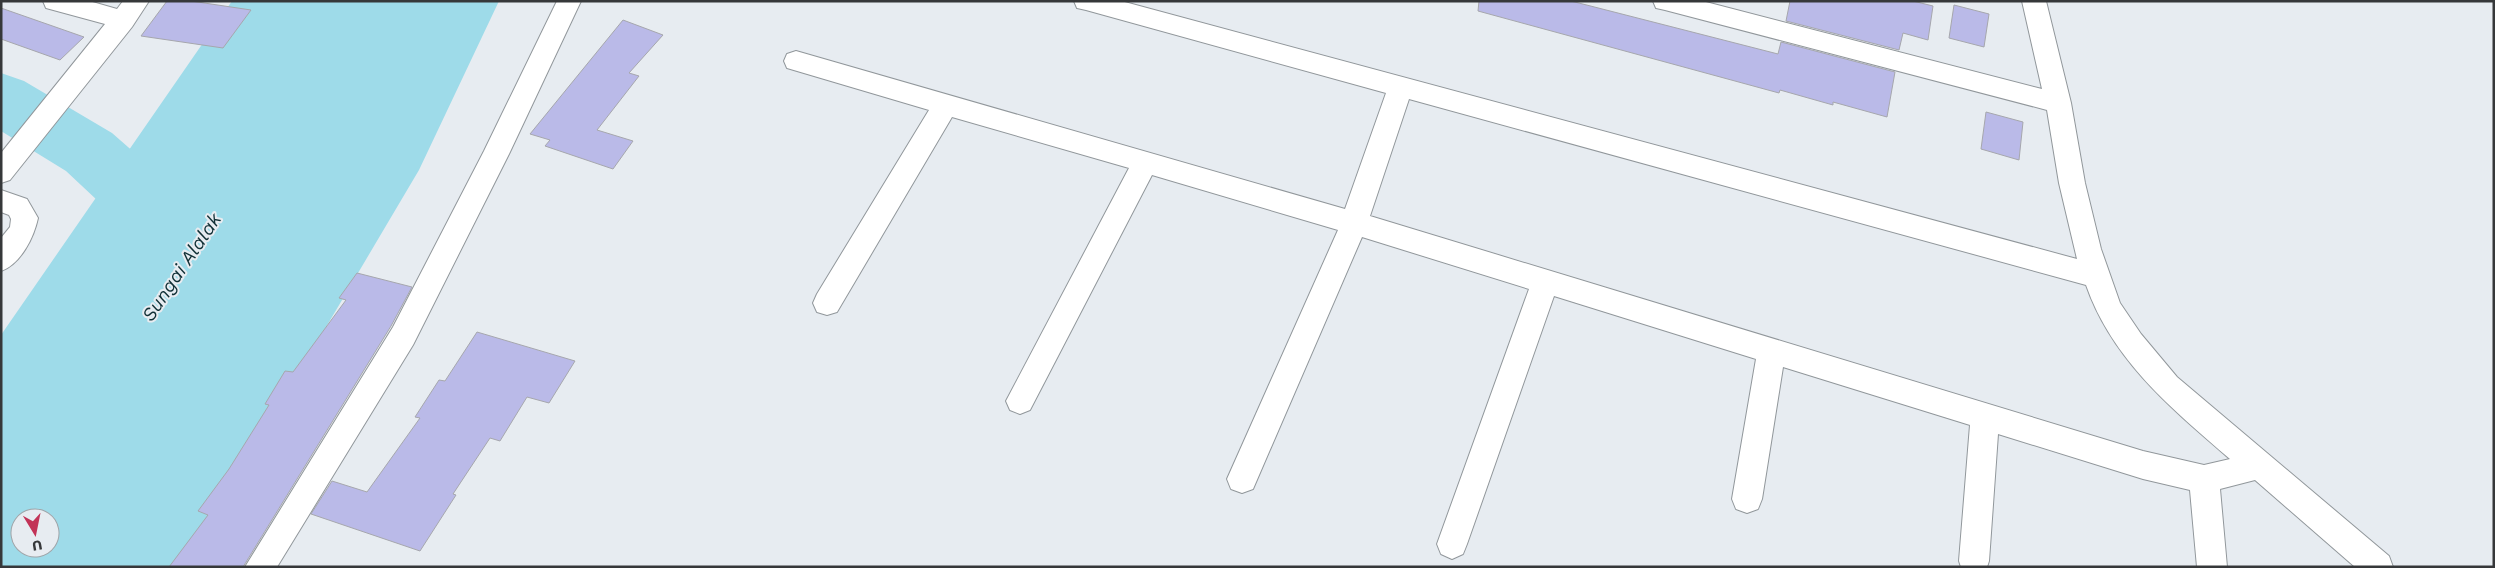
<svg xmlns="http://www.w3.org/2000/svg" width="2495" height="568" font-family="'Work Sans',sans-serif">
<rect width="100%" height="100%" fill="#e7ecf1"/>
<!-- water -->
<path fill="#9edbe9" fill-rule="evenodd" d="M232 1H499L419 170 184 567H1V335ZM20 518H50V548H20Z"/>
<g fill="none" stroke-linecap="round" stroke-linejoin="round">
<!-- river -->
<path fill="#9edbe9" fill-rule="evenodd" d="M1 73 24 81 112 133 208 217 218 238 208 259 184 267 160 259 66 171 1 131Z"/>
</g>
<!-- building -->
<g fill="#babae8" stroke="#a6a7ad">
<path d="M167 1H191L251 10 223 48 141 36Z"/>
<path d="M1479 1H1571L1778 54 1781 42 1895 72 1887 117 1833 102V105L1780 90 1779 93 1478 11Z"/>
<path d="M1790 1H1913L1933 6 1928 40 1903 33 1899 50 1786 21Z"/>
<path d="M1954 5 1989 14 1984 47 1949 38Z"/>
<path d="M1 8 84 37 60 60 1 39Z"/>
<path d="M623 20 663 35 629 73 639 76 597 130 633 141 613 169 545 146 550 140 530 134Z"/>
<path d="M1986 112 2023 122 2019 160 1981 149Z"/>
<path d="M357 273 412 287 391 326 243 567H169L208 515 198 511 229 469 269 405 265 404 285 371 293 372 346 300 339 298Z"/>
<path d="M477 332 575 361 549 403 527 397 500 441 490 438 453 494 456 495 420 551 311 514 332 481 367 492 420 418 415 417 439 380 445 381Z"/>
</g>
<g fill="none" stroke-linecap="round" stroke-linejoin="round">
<!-- street casing -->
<g stroke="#91979b" stroke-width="2">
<g id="street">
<path d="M43 1H89L117 9 123 1H149L132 27 10 180 1 183V153L105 24 46 8Z"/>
<path d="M557 1H581L509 154 413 345 277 567H245L393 327 484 151Z"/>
<path d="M1074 1H1121L2077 259 2059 183 2047 110 1665 10 1656 8 1653 1H1702L2042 89 2022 1H2046L2071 103 2085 183 2101 249 2120 303 2141 334 2177 377 2389 556 2393 567H2355L2255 480 2220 489 2227 567H2197L2190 490 2143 479 1998 434 1989 561 1987 567H1961L1959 561 1970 425 1783 367 1762 499 1758 509 1747 513 1736 509 1732 499 1756 359 1554 296 1467 544 1463 554 1452 559 1441 554 1437 544 1529 289 1362 237 1253 489 1242 493 1231 489 1227 479 1338 230 1152 175 1030 410 1020 414 1010 410 1006 401 1129 168 952 117 837 312 827 315 817 312 813 303 817 294 929 110 787 68 784 61 787 54 796 51 1345 209 1386 93 1086 10 1077 8ZM1409 99 2086 285C2112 360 2172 409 2230 459L2204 465 2143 451 1370 216Z"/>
<path d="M1 190 27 199 38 218C34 237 21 264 1 271V238L10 227 11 219 9 215 1 212Z"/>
</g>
</g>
<!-- street -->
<use href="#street" fill="#fff" fill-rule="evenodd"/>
</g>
<g text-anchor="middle" stroke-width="4" stroke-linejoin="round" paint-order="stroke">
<!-- water labels -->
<g font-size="19" font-style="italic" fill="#113036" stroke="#e7ecf1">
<text transform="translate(181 267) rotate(-56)" y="7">Sungai Alalak</text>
</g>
</g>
<!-- border -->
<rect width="2495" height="568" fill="none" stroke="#36383a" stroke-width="5"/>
<!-- north arrow -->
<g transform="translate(35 533) rotate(170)"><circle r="24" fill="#e7ecf1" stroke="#a0a4a8"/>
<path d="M0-4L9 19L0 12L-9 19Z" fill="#c23357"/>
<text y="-8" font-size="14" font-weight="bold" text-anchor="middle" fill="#36383a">U</text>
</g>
</svg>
